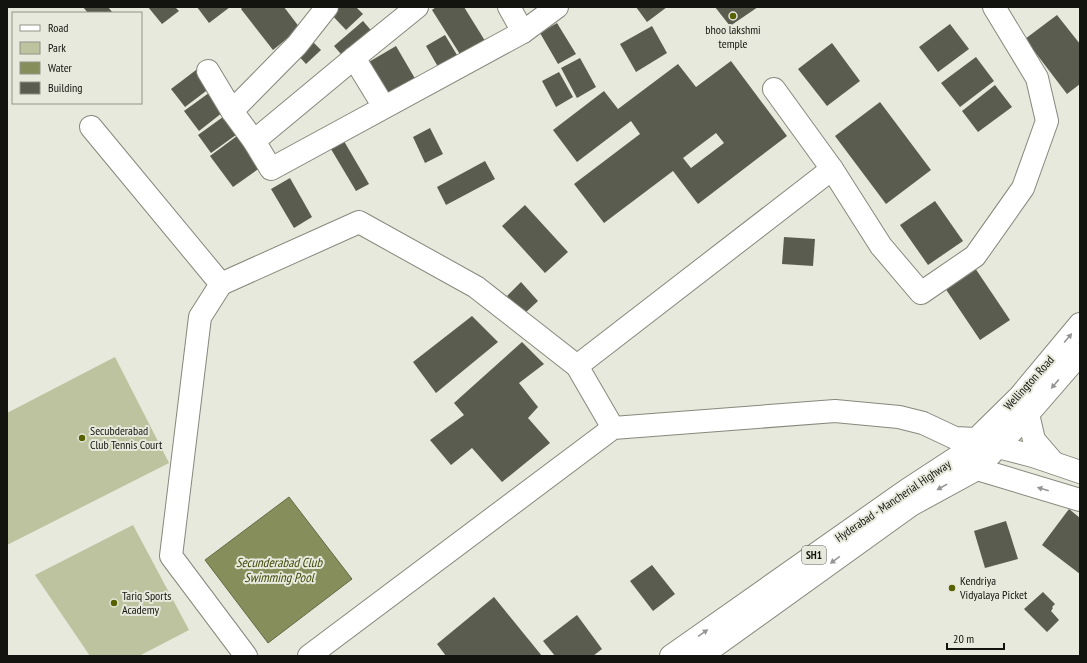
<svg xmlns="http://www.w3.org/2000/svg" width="1087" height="663" font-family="'PT Sans Narrow',sans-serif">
<rect width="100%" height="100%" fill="#e6e9db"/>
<!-- green -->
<g fill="#bcc39e">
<path d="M115 357 169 463 7 545V413Z"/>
<path d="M133 525 189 630 139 656H90L35 575Z"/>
</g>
<!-- water -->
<path fill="#868f5c" stroke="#646a45" d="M289 497 352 579 268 643 205 560Z"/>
<!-- building -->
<g fill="#5a5c50" fill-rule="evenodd">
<path d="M83 7H108L113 13H88Z"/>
<path d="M148 7H175L179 11 162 24Z"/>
<path d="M197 7H230L209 23Z"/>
<path d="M243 7H284L300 28 273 50 241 9Z"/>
<path d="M335 7H356L363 14 346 30 329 12Z"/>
<path d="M436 7H464L487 44 463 59 432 10Z"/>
<path d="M636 7H667L647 22Z"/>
<path d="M715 7H758L730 26Z"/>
<path d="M1057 15 1080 44V84L1067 94 1025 39Z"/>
<path d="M363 21 375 35 346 60 334 46Z"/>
<path d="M557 23 576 54 558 64 540 33Z"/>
<path d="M950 24 969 49 938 72 919 47Z"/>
<path d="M652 26 667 53 636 72 620 44Z"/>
<path d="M445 35 460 60 441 72 426 46Z"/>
<path d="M310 39 321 50 306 64 296 53Z"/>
<path d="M832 43 860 81 827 106 798 69Z"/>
<path d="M396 46 417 82 384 102 362 66Z"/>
<path d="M976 57 994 81 960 107 941 83Z"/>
<path d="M580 58 596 87 577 98 561 68Z"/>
<path d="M731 61 787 136 698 204 673 171 604 223 574 184 640 134 631 121 577 162 553 130 604 91 618 109 678 64 696 87ZM716 133 724 143 691 168 683 158Z"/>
<path d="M200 67 214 85 185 107 171 89Z"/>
<path d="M559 72 573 97 556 107 542 81Z"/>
<path d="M995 85 1012 107 978 132 962 111Z"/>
<path d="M213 90 227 109 199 131 184 111Z"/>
<path d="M880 102 931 170 886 204 835 136Z"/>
<path d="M227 114 240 132 211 153 198 135Z"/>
<path d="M430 128 443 154 425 163 413 137Z"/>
<path d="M241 133 264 165 233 187 210 156Z"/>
<path d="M341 136 369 184 356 191 328 144Z"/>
<path d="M485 161 495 179 446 205 437 187Z"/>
<path d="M290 178 312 217 294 228 271 189Z"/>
<path d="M935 201 963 241 928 265 900 225Z"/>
<path d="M525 205 568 252 545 273 502 226Z"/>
<path d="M784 237 815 239 813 266 782 264Z"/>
<path d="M975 268 1010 320 980 340 945 288Z"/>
<path d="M521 282 538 301 524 314 507 296Z"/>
<path d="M472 316 498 342 436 393 413 362Z"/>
<path d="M522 342 544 364 519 383 538 407 528 418 550 443 502 482 472 448 451 465 430 440 464 415 454 403Z"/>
<path d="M1069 509 1080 518V574L1042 545Z"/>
<path d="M1006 521 1018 559 985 568 974 531Z"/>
<path d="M652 565 675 594 653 611 630 581Z"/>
<path d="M1043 592 1055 604 1052 607 1053 608 1051 611 1059 620 1047 632 1024 609Z"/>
<path d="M494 597 542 656H446L437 644Z"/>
<path d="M577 615 602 649 593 656H555L543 641Z"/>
</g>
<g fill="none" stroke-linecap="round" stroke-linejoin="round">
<!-- minor casing -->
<g stroke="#86887c" stroke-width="24">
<g id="minor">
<path d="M327 7 297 45 232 111 254 141 271 169 523 32 557 7"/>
<path d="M509 7 523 32"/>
<path d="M354 58 384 107"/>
<path d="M208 71 232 111"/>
<path d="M774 89 832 169 881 246 921 293 975 256 1023 188 1047 121 1037 78 994 7"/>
<path d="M91 127 221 284 200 317 171 556 246 656"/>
<path d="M254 141 354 58 417 7"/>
<path d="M221 284 359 222 476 287 577 366 613 428"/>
<path d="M577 366 832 169"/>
<path d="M309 656 613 428 835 411 899 417 923 423 955 438 976 439"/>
</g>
</g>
<!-- major casing -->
<g stroke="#86887c" stroke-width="24">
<g id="major">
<path d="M1028 414 1034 440 1053 462"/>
<path d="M986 443 998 447 1033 456 1080 472"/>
<path d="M967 462 977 469 1080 500"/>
<path d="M671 656 907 490 959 456 1020 396 1080 324"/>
<path d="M701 656 911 505 977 469 1028 414 1080 354"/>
</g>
</g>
<!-- minor -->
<use href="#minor" stroke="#fff" stroke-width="22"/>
<!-- major -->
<use href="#major" stroke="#fff" stroke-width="22"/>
</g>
<!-- one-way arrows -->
<defs><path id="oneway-solid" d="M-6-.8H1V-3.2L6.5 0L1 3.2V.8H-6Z"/></defs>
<g fill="#959593">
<use href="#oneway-solid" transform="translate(1068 338) rotate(-50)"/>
<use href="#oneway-solid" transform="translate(1055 384) rotate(130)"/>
<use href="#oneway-solid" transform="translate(942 487) rotate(151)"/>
<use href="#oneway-solid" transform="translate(1043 489) rotate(-164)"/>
<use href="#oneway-solid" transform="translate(835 560) rotate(144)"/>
<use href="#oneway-solid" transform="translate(703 633) rotate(-35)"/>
</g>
<!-- markers -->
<g fill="#576100" stroke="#e6e9db" stroke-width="1.5">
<circle cx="733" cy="16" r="4"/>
<circle cx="82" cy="438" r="4"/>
<circle cx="952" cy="588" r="4"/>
<circle cx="114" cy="603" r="4"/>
</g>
<g text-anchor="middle" stroke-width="4" stroke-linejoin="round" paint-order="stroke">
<!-- shield labels -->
<rect fill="#e6e9db" stroke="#52544c" stroke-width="1" x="802" y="546" width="24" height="18" rx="3"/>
<g font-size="11" font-weight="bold" fill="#13140f">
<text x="814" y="559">SH1</text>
</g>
<!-- poi labels -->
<g font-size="12" fill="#13140f" stroke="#e6e9db" text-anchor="start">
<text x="733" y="34" text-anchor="middle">bhoo lakshmi<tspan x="733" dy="14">temple</tspan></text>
<text x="90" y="435">Secubderabad<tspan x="90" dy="14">Club Tennis Court</tspan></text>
<text x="960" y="585">Kendriya<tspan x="960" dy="14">Vidyalaya Picket</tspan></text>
<text x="122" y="600">Tariq Sports<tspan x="122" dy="14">Academy</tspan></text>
</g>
<!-- street labels -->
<g font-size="12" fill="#13140f" stroke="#e6e9db">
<text transform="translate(1029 383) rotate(-48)" y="4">Wellington Road</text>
<text transform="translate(893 501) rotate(-34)" y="4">Hyderabad - Mancherial Highway</text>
</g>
<!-- water labels -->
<g font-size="13" font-style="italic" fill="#41490a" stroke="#e6e9db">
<text x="279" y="567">Secunderabad Club<tspan x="279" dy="15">Swimming Pool</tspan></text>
</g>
</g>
<!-- border -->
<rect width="1087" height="663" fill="none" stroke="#13140f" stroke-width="16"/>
<!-- legend -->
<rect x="12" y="12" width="130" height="92" fill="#e6e9db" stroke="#929489"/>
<rect x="20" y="25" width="20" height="6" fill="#ffffff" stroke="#929489"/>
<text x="48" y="32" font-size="12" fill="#13140f">Road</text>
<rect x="20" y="42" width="20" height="12" fill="#bcc39e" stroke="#929489"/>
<text x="48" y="52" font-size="12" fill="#13140f">Park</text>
<rect x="20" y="62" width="20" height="12" fill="#868f5c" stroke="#929489"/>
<text x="48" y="72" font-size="12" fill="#13140f">Water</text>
<rect x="20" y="82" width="20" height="12" fill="#5a5c50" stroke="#929489"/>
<text x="48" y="92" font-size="12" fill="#13140f">Building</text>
<!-- scale -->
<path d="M947 643v6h57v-6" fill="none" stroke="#13140f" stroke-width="2"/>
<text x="953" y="643" font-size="12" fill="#13140f" stroke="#e6e9db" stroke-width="3" paint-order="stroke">20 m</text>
</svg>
